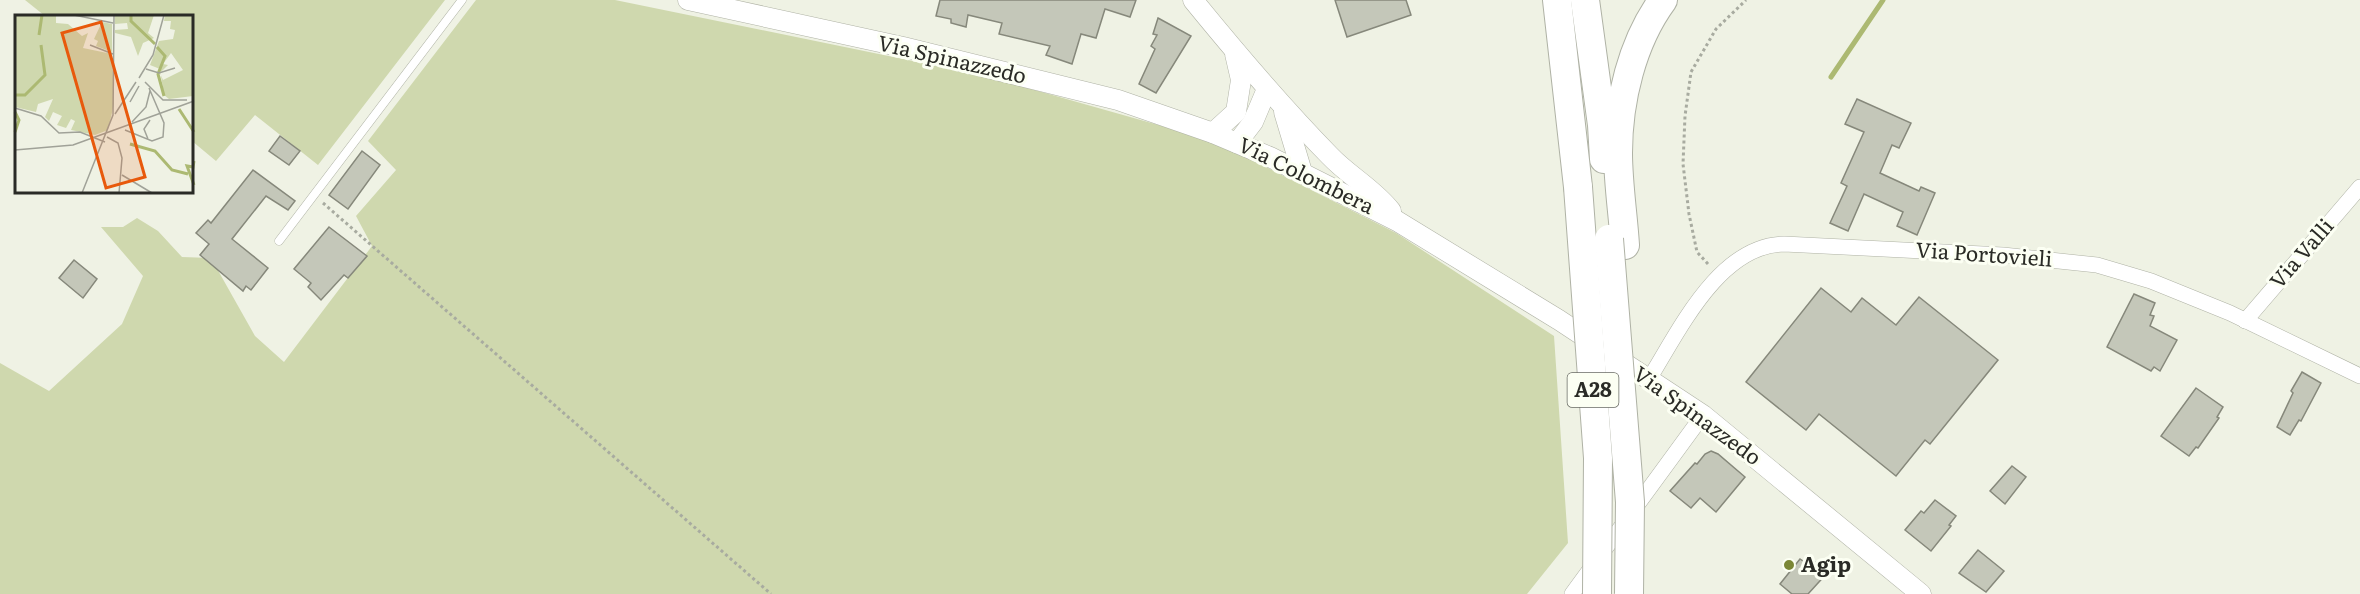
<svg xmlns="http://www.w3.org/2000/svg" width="2360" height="594" font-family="Literata,serif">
<rect width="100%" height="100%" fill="#eff2e4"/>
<!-- green -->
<g fill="#cfd8ae">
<path d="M25 0H445L318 165 255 115 216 161 192 141V16H45Z"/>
<path d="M476 0H615L981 75 1215 141 1396 233 1554 336 1568 543 1527 594H0V363L49 391 122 324 143 276 101 227H123L137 218 158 231 182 257 211 258 255 336 284 362 372 246 356 216 396 170 368 141Z"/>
</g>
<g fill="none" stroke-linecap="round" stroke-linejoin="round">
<!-- stream -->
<path stroke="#acb972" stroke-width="5" d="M1831 77 1883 0"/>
</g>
<!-- building -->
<g fill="#c4c7b9" stroke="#86887b" stroke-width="1.5">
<path d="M940 0H1136L1130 17 1105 9 1096 38 1081 34 1072 64 1046 55 1050 46 999 34 1002 23 968 15 966 27 951 23V19L936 16Z"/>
<path d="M1335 0H1406L1411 15 1347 37Z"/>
<path d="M1158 18 1191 36 1156 93 1139 84 1155 49 1151 46 1157 35 1153 34Z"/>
<path d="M1857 99 1911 123 1899 148 1892 145 1880 173 1919 191 1921 187 1935 193 1917 235 1897 226 1903 212 1864 194 1848 231 1830 223 1847 186 1841 183 1864 132 1845 124Z"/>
<path d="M280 136 300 151 289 165 269 151Z"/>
<path d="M362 151 380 165 348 209 329 195Z"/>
<path d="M253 170 295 201 288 210 266 196 232 239 268 268 251 290 246 286 243 291 200 255 209 244 196 233 208 220 211 223Z"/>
<path d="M329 227 367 256 348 278 344 275 321 300 308 287 311 283 294 269Z"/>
<path d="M74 260 97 279 83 298 59 278Z"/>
<path d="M1821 288 1851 312 1862 298 1896 325 1919 297 1998 360 1930 444 1925 440 1896 476 1819 414 1806 430 1746 382Z"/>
<path d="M2134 294 2155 303 2150 315 2154 316 2150 326 2177 340 2160 371 2154 367 2151 371 2107 347Z"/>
<path d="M2302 372 2321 383 2301 421 2299 420 2290 435 2277 427 2293 393 2291 391Z"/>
<path d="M2196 388 2223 407 2217 417 2219 418 2198 448 2196 447 2189 456 2161 436Z"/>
<path d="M1711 451 1718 454 1745 477 1716 512 1700 498 1691 508 1670 491 1695 463 1697 464 1705 454Z"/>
<path d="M2012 466 2026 477 2005 504 1990 491Z"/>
<path d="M1935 500 1956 516 1949 525 1951 526 1931 551 1905 530 1921 511 1924 513Z"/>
<path d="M1978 550 2004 571 1986 592 1959 573Z"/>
<path d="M1810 558 1828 572 1808 594H1792L1780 584 1800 559 1806 563Z"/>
</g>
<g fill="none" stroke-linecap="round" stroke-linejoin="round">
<!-- service casing -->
<g stroke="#afb2a5" stroke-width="9">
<path id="service" d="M279 241 462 0"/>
</g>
<!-- minor casing -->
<g stroke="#afb2a5" stroke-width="16">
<g id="minor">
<path d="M2245 321 2360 187"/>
<path d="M1649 379C1679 331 1719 245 1784 244L2003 255 2097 265 2151 281 2230 313 2360 376"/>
<path d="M1572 594 1703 415"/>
</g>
</g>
<!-- tertiary casing -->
<g stroke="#afb2a5" stroke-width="21">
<g id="tertiary">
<path d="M688 0 903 47 1118 100 1213 133 1270 157 1397 221 1559 320 1703 415 1921 594"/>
<path d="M1193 0C1237 54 1281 106 1330 156 1349 176 1374 189 1391 211"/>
<path d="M1284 112 1302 172"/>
<path d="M1213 133 1236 112 1241 80 1235 54"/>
<path d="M1237 143 1253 122 1267 89"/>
</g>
</g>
<!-- motorway casing -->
<g stroke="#afb2a5" stroke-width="30">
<g id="motorway">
<path d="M1557 0 1578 187"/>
<path d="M1585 0 1602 125 1604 159"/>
<path d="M1625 245C1623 214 1618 183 1618 153 1618 101 1632 42 1663 0"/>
</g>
</g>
<!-- path -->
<g stroke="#a8aba0" stroke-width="3" stroke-dasharray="3 3" stroke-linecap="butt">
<path d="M323 203 771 594"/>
<path d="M1708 264 1697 252 1689 214 1683 164 1685 116 1691 72 1716 29 1746 0"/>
</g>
<!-- service -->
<use href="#service" stroke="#fff" stroke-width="8"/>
<!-- minor -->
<use href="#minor" stroke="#fff" stroke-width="15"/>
<!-- tertiary -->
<use href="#tertiary" stroke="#fff" stroke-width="20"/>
<!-- motorway -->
<use href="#motorway" stroke="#fff" stroke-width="28"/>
<!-- motorway-bridge casing -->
<g stroke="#afb2a5" stroke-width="30" stroke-linecap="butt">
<g id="motorway-bridge">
<path d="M1578 187 1598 458 1597 594"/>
<path d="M1609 239 1630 502 1629 594"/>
</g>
</g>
<!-- motorway-bridge -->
<use href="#motorway-bridge" stroke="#fff" stroke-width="28"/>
</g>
<!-- markers -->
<circle fill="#7b8735" stroke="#fcfff3" stroke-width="2" cx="1789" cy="565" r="6"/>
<g text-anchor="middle" stroke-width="6" stroke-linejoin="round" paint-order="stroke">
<!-- shield labels -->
<rect fill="#fcfff3" stroke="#696b64" stroke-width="1.5" x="1567.5" y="373" width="51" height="34" rx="4.5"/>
<g font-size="20" font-weight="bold" fill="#2a2b26">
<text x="1593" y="397">A28</text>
</g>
<!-- street labels -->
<g font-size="21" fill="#2a2b26" stroke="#fcfff3">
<text transform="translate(952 60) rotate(13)" y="7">Via Spinazzedo</text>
<text transform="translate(1306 176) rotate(26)" y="7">Via Colombera</text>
<text transform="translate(2302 254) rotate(-49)" y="7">Via Valli</text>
<text transform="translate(1984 255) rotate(4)" y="7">Via Portovieli</text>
<text transform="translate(1697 416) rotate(36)" y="7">Via Spinazzedo</text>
</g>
<!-- poi labels -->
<g font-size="21" font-weight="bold" fill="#2a2b26" stroke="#fcfff3" text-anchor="start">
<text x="1801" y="572">Agip</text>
</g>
</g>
<!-- overview -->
<g transform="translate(15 15)">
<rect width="178" height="178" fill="#eff2e4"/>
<path d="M0 0H41V8L53 9 67 21 73 18 68 33 97 39 99 89 93 115 80 120 56 115 60 106 56 104 51 113 42 110 47 101 38 97 34 106 30 102 38 84 23 89 21 97 0 92ZM100 0H139L133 18 139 23 128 28 123 41 116 22 100 18V15L113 14 112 8 100 9ZM150 0H178V81L154 84 149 80 145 54 135 50 144 26 158 24 160 15 155 14 156 6H149ZM156 38 168 55 148 65 145 58 153 50 148 49ZM87 7 97 9V37L81 31 83 26 79 24Z" fill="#cfd8ae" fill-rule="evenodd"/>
<path fill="none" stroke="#acb972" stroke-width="3" d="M116 0V6L140 29M24 20 27 0M142 32 150 41 143 59 149 81M0 80H10L30 60 26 30M164 94 179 117M0 97 4 105 0 117M115 129 140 136 157 155 173 159M179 146 178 152 172 151 179 170"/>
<path fill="none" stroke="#a0a298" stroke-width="1.5" d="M59 0 98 8M75 30 98 39M131 54 144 58 160 53M124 63 138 40 149 0M130 67 148 85H172M115 87 124 71M0 93 26 101 44 118 65 117 90 127M100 99 121 67M117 107 131 92 135 76M110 115 137 126 148 122 149 108 134 73M92 122 103 128 107 143 104 178M133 124 129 114 135 105M0 135 58 130 179 86M107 160 137 178M67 178 98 100 99 0"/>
<path fill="#e8590c" fill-opacity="0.15" stroke="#e8590c" stroke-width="3" d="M86 7 130 162 91 173 47 18Z"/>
<rect width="178" height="178" fill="none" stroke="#2a2b26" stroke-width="3"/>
</g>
</svg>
